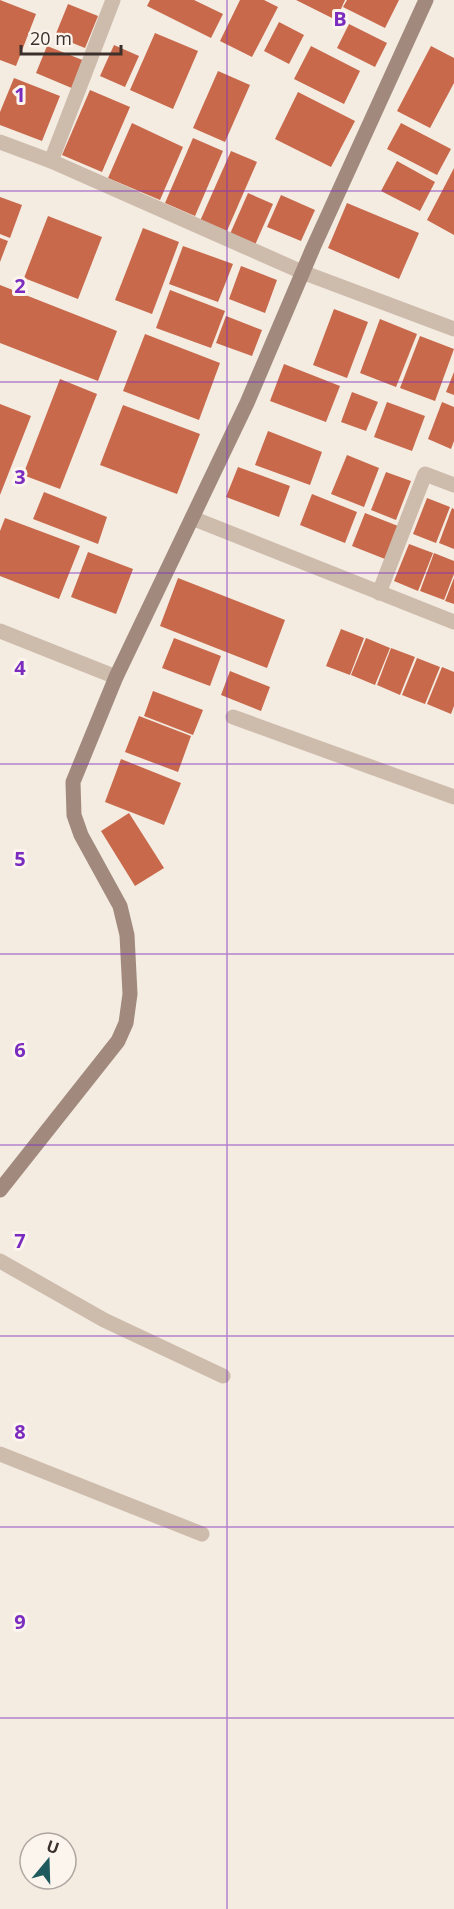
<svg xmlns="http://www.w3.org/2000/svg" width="454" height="1909" font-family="'Open Sans',sans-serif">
<rect width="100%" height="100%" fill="#f4ebe1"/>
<!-- building -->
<g fill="#c8694b">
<path d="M0 0 36 14 16 66 0 60Z"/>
<path d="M150 0H194L223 14 211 38 147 6Z"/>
<path d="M240 0H264L278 7 252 57 220 41Z"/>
<path d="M296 0H345L336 20Z"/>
<path d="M347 0H399L385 28 343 7Z"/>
<path d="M68 4 98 16 85 48 55 36Z"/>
<path d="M279 22 304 35 289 64 264 51Z"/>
<path d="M349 24 387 43 375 67 337 48Z"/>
<path d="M155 33 198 51 173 109 130 90Z"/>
<path d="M114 45 139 56 125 87 100 76Z"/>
<path d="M47 46 85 61 74 89 36 73Z"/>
<path d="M311 46 360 71 344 104 294 79Z"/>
<path d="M431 46 454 58V83L430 128 397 111Z"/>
<path d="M218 71 250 85 225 142 193 128Z"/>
<path d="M14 78 60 96 42 141 0 125V112Z"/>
<path d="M90 90 130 107 102 172 62 155Z"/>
<path d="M298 92 355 121 331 167 275 139Z"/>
<path d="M132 123 183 147 160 200 108 178Z"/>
<path d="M401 123 451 149 437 175 387 149Z"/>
<path d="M193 138 223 151 195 216 165 203Z"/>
<path d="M231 151 257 162 226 233 200 221Z"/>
<path d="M397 161 435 182 420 211 381 191Z"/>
<path d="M454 168V235L427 220Z"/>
<path d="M248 193 273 204 255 245 230 234Z"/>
<path d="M281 195 315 210 301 241 267 227Z"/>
<path d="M0 197 22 205 10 238 0 234Z"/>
<path d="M347 203 419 233 399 279 328 248Z"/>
<path d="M48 216 102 237 78 299 24 278Z"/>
<path d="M143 228 179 242 152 314 115 300Z"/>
<path d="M0 238 8 241 0 262Z"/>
<path d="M183 246 233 264 218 302 169 284Z"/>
<path d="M241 266 277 280 265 313 229 299Z"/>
<path d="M0 285 117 331 98 381 0 343Z"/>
<path d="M170 290 225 311 211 348 156 328Z"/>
<path d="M334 309 368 322 347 378 313 365Z"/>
<path d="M226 316 262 330 252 356 216 343Z"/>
<path d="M380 319 417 334 396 387 360 373Z"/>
<path d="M145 334 220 363 199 420 123 391Z"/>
<path d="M420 336 454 349 435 401 400 388Z"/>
<path d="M284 364 340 386 326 422 270 401Z"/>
<path d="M454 372V395L446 392Z"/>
<path d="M60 379 97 394 60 489 23 475Z"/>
<path d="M352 392 378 402 366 431 341 422Z"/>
<path d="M387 402 425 416 412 451 374 437Z"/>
<path d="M442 402 454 407V441L451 449 428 439Z"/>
<path d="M0 404 31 416 0 495Z"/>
<path d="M123 405 200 434 177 494 100 465Z"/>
<path d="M268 431 322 452 310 485 255 465Z"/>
<path d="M347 455 379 468 364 507 331 494Z"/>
<path d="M238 467 290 486 279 517 226 497Z"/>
<path d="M386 472 411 481 396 520 371 510Z"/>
<path d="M44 492 107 517 98 544 33 519Z"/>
<path d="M312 494 357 512 345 543 300 525Z"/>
<path d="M427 498 450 507 436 543 413 534Z"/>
<path d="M452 508 454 509V549L439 543Z"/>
<path d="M365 513 398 526 385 559 352 546Z"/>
<path d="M5 518 80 546 59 599 0 576V531Z"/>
<path d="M409 544 433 553 418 591 394 581Z"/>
<path d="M88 552 133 569 116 614 71 597Z"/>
<path d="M434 553 454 561V574L444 600 420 591Z"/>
<path d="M178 578 285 620 267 668 160 626Z"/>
<path d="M454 578V604L445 601Z"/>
<path d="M341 629 364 638 350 675 326 666Z"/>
<path d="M174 638 221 656 210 686 162 668Z"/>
<path d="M366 638 390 648 375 685 351 675Z"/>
<path d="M391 648 415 657 400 695 377 685Z"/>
<path d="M417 658 440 667 425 704 402 695Z"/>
<path d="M442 667 454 672V706L451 714 427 704Z"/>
<path d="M230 671 270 687 261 711 221 695Z"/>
<path d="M153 691 203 710 193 735 144 716Z"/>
<path d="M139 716 191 736 178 772 125 752Z"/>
<path d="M121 759 181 783 164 825 105 802Z"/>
<path d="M129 813 164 868 135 886 101 831Z"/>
</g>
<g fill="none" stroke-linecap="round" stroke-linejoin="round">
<!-- street -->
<g stroke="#cdbbac" stroke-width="15">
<path d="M0 142 51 161 302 272 454 329"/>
<path d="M51 161 113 0"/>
<path d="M192 518 454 622"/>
<path d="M379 593 425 474 454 485"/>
<path d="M0 631 116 677"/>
<path d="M233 717 454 797"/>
<path d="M0 1261 104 1320 223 1376"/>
<path d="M0 1454 202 1534"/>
</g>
<!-- secondary -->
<path stroke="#a18a7d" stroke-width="15" d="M0 1190 118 1041 126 1023 130 994 127 935 120 906 81 835 74 815 73 782 116 677 247 403 313 248 426 0"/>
</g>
<!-- grid -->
<path fill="none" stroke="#7b2cbf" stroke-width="1.5" stroke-opacity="0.55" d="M227 0V1909M0 191H454M0 382H454M0 573H454M0 764H454M0 954H454M0 1145H454M0 1336H454M0 1527H454M0 1718H454"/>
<g font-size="20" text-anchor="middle" font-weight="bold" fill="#7b2cbf" stroke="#fbf5ee" stroke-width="6" stroke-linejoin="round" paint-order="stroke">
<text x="340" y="26">B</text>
<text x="20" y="102">1</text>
<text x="20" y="293">2</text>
<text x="20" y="484">3</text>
<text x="20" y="675">4</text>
<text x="20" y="866">5</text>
<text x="20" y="1057">6</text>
<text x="20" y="1248">7</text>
<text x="20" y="1439">8</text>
<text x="20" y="1629">9</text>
</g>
<!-- north arrow -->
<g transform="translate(48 1861) rotate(19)"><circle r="28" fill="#fbf5ee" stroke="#aea6a0" stroke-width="1.5"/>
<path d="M0-4.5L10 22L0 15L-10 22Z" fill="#1f5a5e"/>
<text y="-9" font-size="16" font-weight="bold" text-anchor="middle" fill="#3b302b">U</text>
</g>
<!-- scale -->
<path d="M21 45v9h100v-9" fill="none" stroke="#3b302b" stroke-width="3"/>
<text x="30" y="45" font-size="18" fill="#3b302b" stroke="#fbf5ee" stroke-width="4.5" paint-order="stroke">20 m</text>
</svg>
